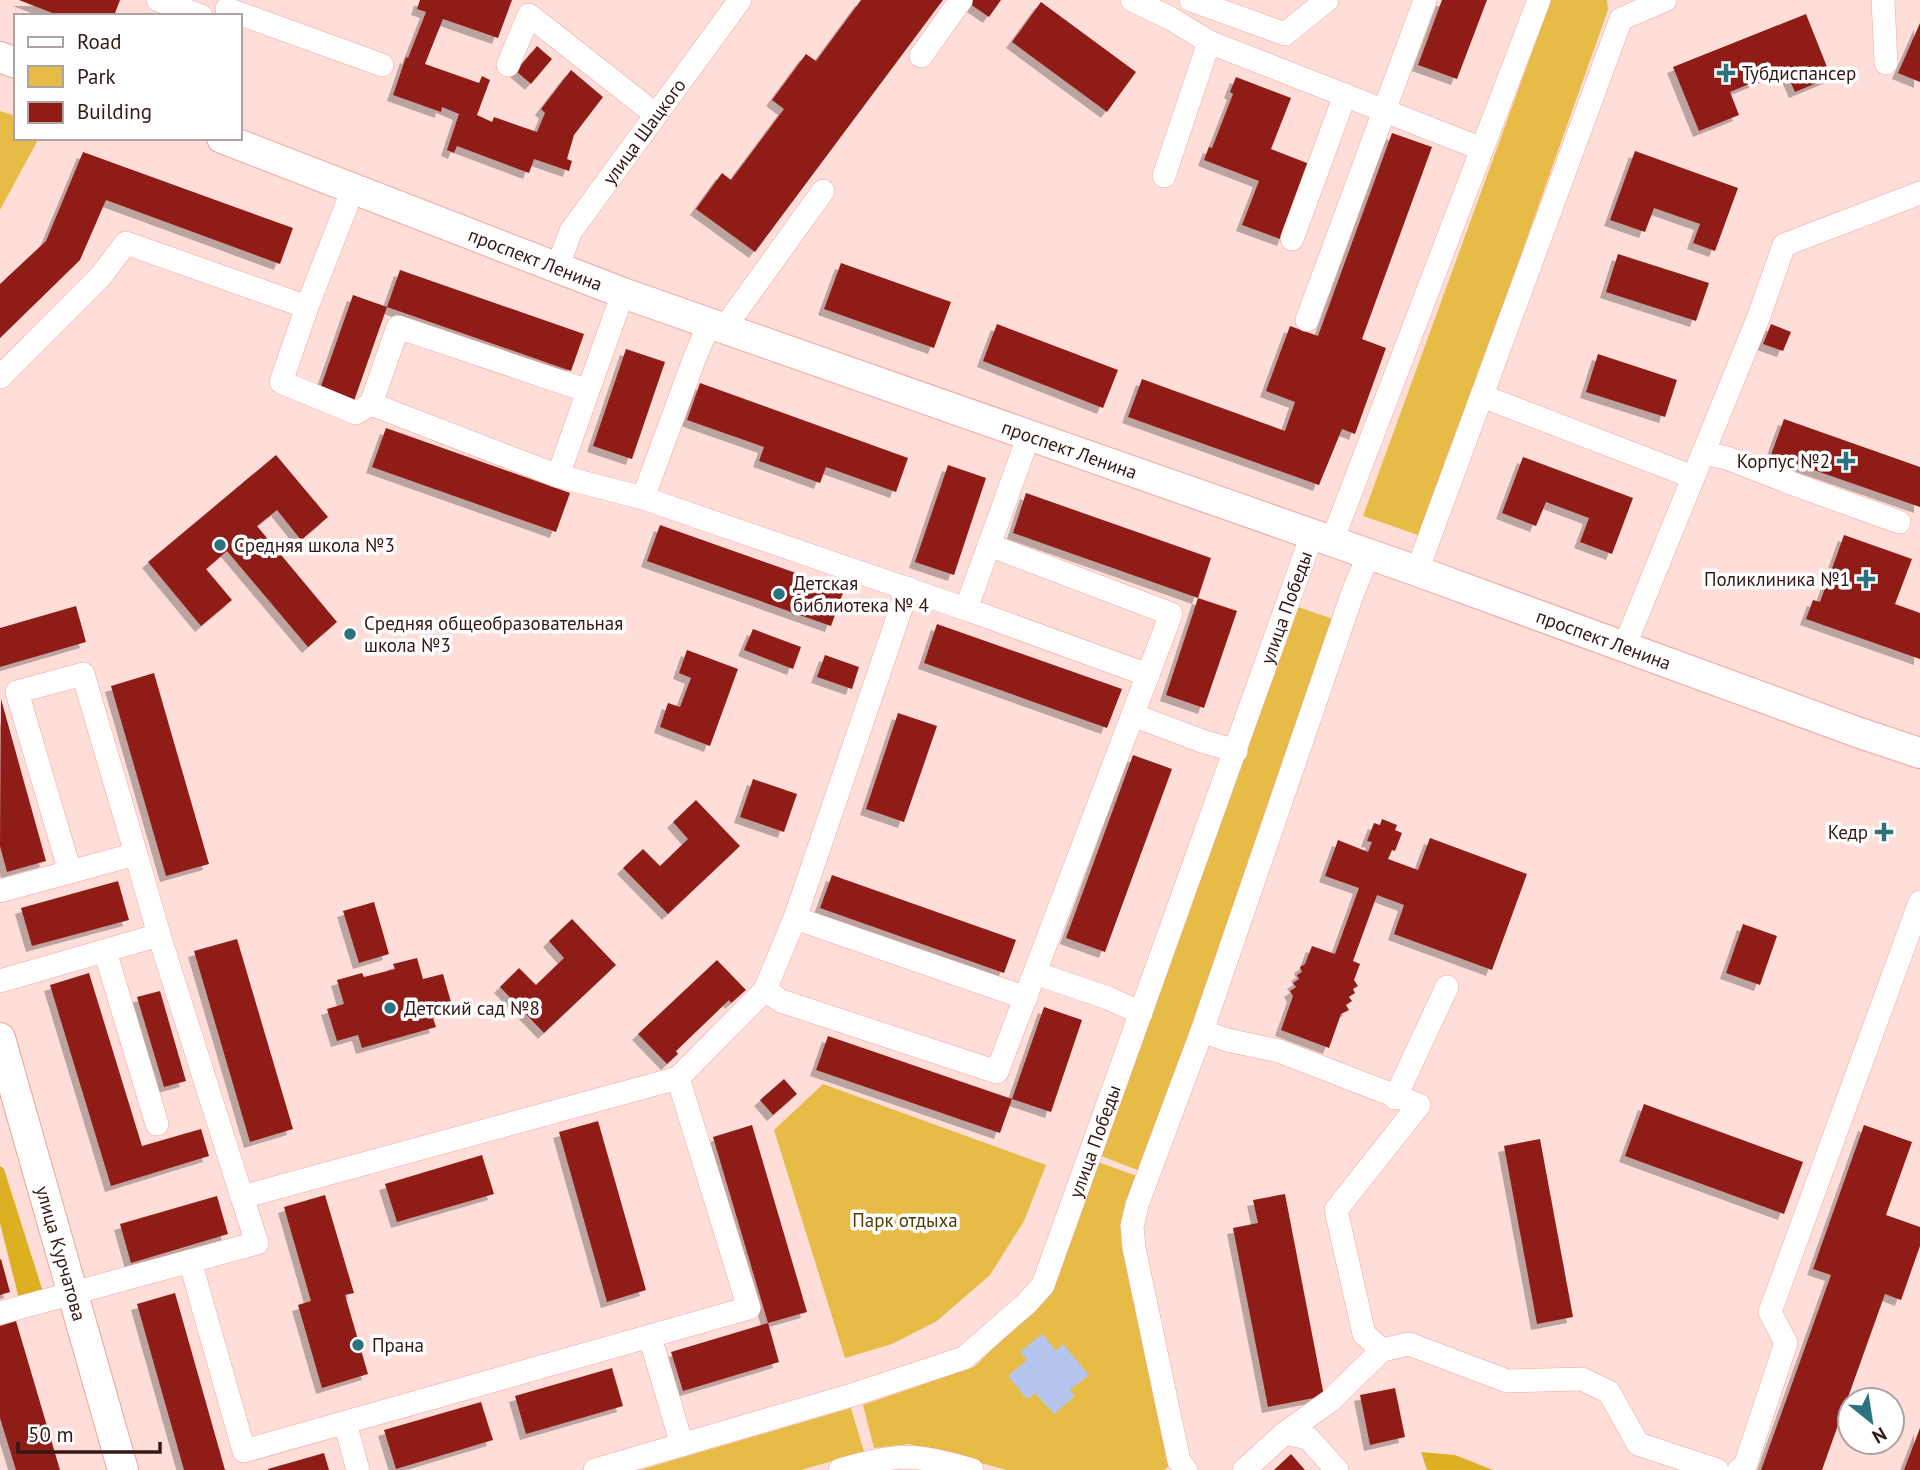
<svg xmlns="http://www.w3.org/2000/svg" width="1920" height="1470" font-family="'PT Sans',sans-serif">
<defs>
<filter id="shadow"><feDropShadow dx="-6" dy="6" stdDeviation="0" flood-color="#0004"/></filter>
</defs>
<rect width="100%" height="100%" fill="#ffded9"/>
<!-- green -->
<g fill="#e7bc46">
<path d="M1551 0H1607L1608 10 1421 536 1363 516Z"/>
<path d="M0 111 16 116V138H39L0 210Z"/>
<path d="M1298 607 1339 621 1140 1171 1101 1156Z"/>
<path d="M823 1084 1046 1165 1024 1221 990 1275 937 1321 892 1344 845 1358 774 1130Z"/>
<path d="M1095 1161 1137 1176 1121 1242 1169 1466 1164 1470H1007L909 1444 874 1448 863 1405 974 1367 1046 1297Z"/>
<path d="M851 1408 864 1452 801 1470H640Z"/>
</g>
<!-- forest -->
<g fill="#ddb023">
<path d="M0 1166 4 1169 43 1292 19 1299 0 1223Z"/>
<path d="M1421 1452 1455 1455 1493 1470H1427Z"/>
</g>
<!-- water -->
<path fill="#b5c5ee" d="M1042 1334 1056 1351 1063 1344 1089 1375 1070 1390 1075 1396 1054 1414 1035 1393 1027 1399 1008 1376 1027 1360 1020 1352Z"/>
<!-- building -->
<g fill="#8f1c16" filter="url(#shadow)">
<path d="M19 0H120L114 16H60Z"/>
<path d="M420 0H512L498 38 443 19 425 64 479 83 482 76 490 80 477 115 492 122 494 117 537 132 545 113 541 109 571 70 603 97 574 135 567 159 572 161 569 171 534 159 529 173 457 146 454 153 447 150 459 114 442 107 441 112 393 95 406 57 408 58 426 12 417 9Z"/>
<path d="M861 0H943L755 252 696 209 722 173 731 180 784 109 772 100 806 54 816 61Z"/>
<path d="M972 0H1001L989 17 970 4Z"/>
<path d="M1442 0H1487L1457 79 1418 65Z"/>
<path d="M1041 2 1136 72 1107 112 1012 42Z"/>
<path d="M1806 14 1831 77 1795 92 1785 69 1730 92 1739 115 1699 131 1673 67Z"/>
<path d="M1920 23V82L1898 73Z"/>
<path d="M537 46 552 59 531 84 516 71Z"/>
<path d="M1236 77 1291 98 1271 149 1312 165 1283 240 1242 225 1259 181 1204 160 1209 147 1212 148 1233 94 1230 92Z"/>
<path d="M1392 133 1432 147 1362 339 1386 348 1355 434 1342 429 1319 485 1128 417 1142 379 1285 431 1295 402 1266 391 1290 326 1318 336Z"/>
<path d="M1635 151 1738 188 1715 251 1693 243 1700 224 1654 208 1645 232 1610 220Z"/>
<path d="M83 152 293 228 280 264 106 200 80 260 0 338V284L46 241Z"/>
<path d="M1618 254 1709 283 1696 321 1606 292Z"/>
<path d="M841 263 951 302 934 348 824 309Z"/>
<path d="M400 270 584 334 571 371 387 307Z"/>
<path d="M353 295 387 307 354 401 320 389Z"/>
<path d="M997 324 1118 370 1103 408 983 361Z"/>
<path d="M1771 324 1791 332 1783 351 1763 344Z"/>
<path d="M626 349 665 362 632 459 593 446Z"/>
<path d="M1598 354 1677 380 1665 417 1586 392Z"/>
<path d="M700 383 908 458 896 492 826 467 820 483 759 461 764 447 687 420Z"/>
<path d="M1784 419 1920 467V507L1771 455Z"/>
<path d="M386 428 570 493 556 532 372 467Z"/>
<path d="M276 455 328 517 301 540 277 510 257 526 337 622 308 647 227 551 206 569 232 600 201 626 148 562Z"/>
<path d="M1523 457 1633 498 1612 554 1580 542 1589 518 1546 502 1536 526 1502 513Z"/>
<path d="M948 465 986 478 954 575 915 562Z"/>
<path d="M1026 493 1211 558 1198 598 1013 533Z"/>
<path d="M660 525 844 590 831 626 647 561Z"/>
<path d="M1844 535 1912 559 1895 604 1920 613V659L1806 619 1813 600 1820 602Z"/>
<path d="M1198 598 1237 611 1204 708 1166 695Z"/>
<path d="M76 606 86 642 0 667V628Z"/>
<path d="M937 624 1122 689 1107 728 924 663Z"/>
<path d="M753 629 801 647 793 669 744 650Z"/>
<path d="M687 650 738 669 710 746 660 727 668 703 680 707 691 678 679 673Z"/>
<path d="M825 655 859 667 852 689 817 677Z"/>
<path d="M154 673 209 864 166 876 111 686Z"/>
<path d="M1 699 46 861 7 872 0 846Z"/>
<path d="M898 713 937 726 904 822 866 809Z"/>
<path d="M1133 755 1172 769 1105 952 1066 938Z"/>
<path d="M753 779 797 794 784 832 740 817Z"/>
<path d="M696 800 740 846 668 914 623 868 643 849 660 866 688 839 673 822Z"/>
<path d="M1382 819 1397 825 1395 830 1402 833 1395 851 1392 850 1388 859 1418 870 1430 838 1527 874 1492 970 1394 934 1404 905 1377 895 1353 961 1360 964 1354 980 1358 986 1353 989 1355 993 1349 997 1352 1001 1346 1005 1349 1010 1341 1014 1329 1048 1281 1030 1293 996 1290 991 1296 987 1293 983 1299 979 1297 975 1302 972 1300 967 1305 964 1312 946 1335 954 1359 888 1325 876 1338 840 1368 852 1372 842 1367 841 1374 823 1380 825Z"/>
<path d="M832 875 1016 940 1004 973 820 908Z"/>
<path d="M118 881 129 920 32 946 21 908Z"/>
<path d="M374 902 389 954 359 963 343 911Z"/>
<path d="M572 919 616 965 544 1033 500 987 519 968 536 985 564 958 549 941Z"/>
<path d="M1743 924 1777 936 1760 985 1726 973Z"/>
<path d="M237 939 293 1129 250 1142 194 951Z"/>
<path d="M417 958 423 979 443 974 453 1009 432 1015 436 1027 362 1048 358 1035 337 1041 327 1009 344 1004 337 980 362 973 364 977 395 969 393 964Z"/>
<path d="M717 960 746 990 731 1003 729 1000 676 1051 678 1054 667 1064 638 1034Z"/>
<path d="M89 973 142 1146 201 1129 209 1156 111 1186 50 985Z"/>
<path d="M160 991 186 1081 164 1087 137 997Z"/>
<path d="M1044 1007 1082 1020 1051 1112 1012 1099Z"/>
<path d="M828 1036 1012 1099 1000 1133 816 1070Z"/>
<path d="M784 1079 797 1094 773 1115 760 1100Z"/>
<path d="M1644 1104 1803 1162 1784 1214 1625 1156Z"/>
<path d="M598 1121 646 1290 607 1302 559 1132Z"/>
<path d="M752 1125 807 1312 768 1323 713 1137Z"/>
<path d="M1864 1125 1912 1142 1886 1215 1920 1227V1246L1901 1300 1885 1294 1822 1470H1761L1831 1275 1813 1269Z"/>
<path d="M1540 1139 1573 1317 1537 1324 1504 1146Z"/>
<path d="M482 1155 494 1194 397 1222 385 1184Z"/>
<path d="M1285 1194 1324 1396 1268 1407 1233 1228 1258 1223 1253 1200Z"/>
<path d="M325 1195 354 1293 345 1295 368 1374 322 1388 298 1305 311 1301 284 1207Z"/>
<path d="M217 1196 228 1234 131 1263 120 1224Z"/>
<path d="M1 1259 10 1292 0 1295V1260Z"/>
<path d="M175 1293 225 1470H184L137 1304Z"/>
<path d="M16 1321 60 1470H16L0 1418V1326Z"/>
<path d="M768 1323 779 1362 683 1391 671 1352Z"/>
<path d="M612 1368 623 1406 526 1434 515 1396Z"/>
<path d="M1395 1388 1405 1437 1370 1445 1360 1395Z"/>
<path d="M481 1402 493 1440 396 1469 384 1430Z"/>
<path d="M1920 1428V1470H1904Z"/>
<path d="M324 1453 329 1470H268V1469Z"/>
<path d="M1291 1454 1305 1470H1274Z"/>
</g>
<g fill="none" stroke-linecap="round" stroke-linejoin="round">
<!-- minor casing -->
<g stroke="#f0a398" stroke-width="24">
<g id="minor">
<path d="M158 0 201 16"/>
<path d="M1132 0 1170 18 1209 42 1482 149"/>
<path d="M1191 0 1285 34 1327 0"/>
<path d="M1883 0 1886 63"/>
<path d="M227 9 382 65"/>
<path d="M921 56 961 0"/>
<path d="M508 65 529 15 655 114"/>
<path d="M1164 176 1209 42"/>
<path d="M353 189 307 307 281 382 356 413 371 404 398 327 588 391 623 293"/>
<path d="M1292 239 1345 95"/>
<path id="s1" d="M557 268 571 231 740 0"/>
<path d="M1307 320 1425 0"/>
<path d="M725 327 823 191"/>
<path d="M0 377 100 277 126 243 307 307"/>
<path d="M1482 396 1693 477"/>
<path d="M371 404 558 476 643 498 966 609 1029 435"/>
<path d="M1703 453 1727 458 1796 485 1899 522"/>
<path d="M558 476 588 391"/>
<path d="M643 498 695 357 710 322"/>
<path d="M1332 541 1539 0"/>
<path d="M1417 571 1621 19 1665 0"/>
<path d="M966 609 1148 675"/>
<path d="M1625 645 1759 316 1784 245 1920 193"/>
<path d="M1133 715 1202 741 1236 751"/>
<path d="M70 872 17 692 83 674 136 854"/>
<path d="M0 891 136 854 159 935 242 1197"/>
<path d="M795 918 1026 998"/>
<path d="M105 951 157 1124"/>
<path d="M1035 973 1108 998 1141 1013"/>
<path d="M0 981 159 935"/>
<path d="M765 990 781 1001 997 1072 1171 614 989 545"/>
<path d="M1202 1031 1227 1040 1279 1051 1419 1105 1336 1210 1364 1334 1382 1350 1409 1344 1507 1381 1582 1379 1609 1392 1638 1444 1717 1470"/>
<path d="M1395 1098 1447 987"/>
<path d="M190 1261 244 1451 749 1308 678 1078"/>
<path d="M0 1313 257 1243 242 1197 678 1078 765 990 795 918 908 588"/>
<path d="M650 1337 682 1445"/>
<path d="M345 1423 358 1470"/>
<path d="M1285 1433 1330 1401 1382 1350"/>
<path id="s2" d="M595 1470 852 1395 964 1358 1027 1303 1043 1285 1312 535"/>
<path d="M840 1470C897 1453 916 1453 972 1470"/>
<path d="M1186 1470 1179 1461 1134 1248 1132 1226 1137 1205 1202 1031 1353 592 1369 554"/>
<path d="M1244 1470 1285 1433 1308 1438 1337 1470"/>
<path d="M1739 1470 1744 1469 1786 1343 1770 1312 1920 902"/>
</g>
</g>
<!-- major casing -->
<g stroke="#f0a398" stroke-width="32">
<g id="major">
<path d="M0 57 16 63"/>
<path id="s3" d="M222 138 623 293 1417 571 1857 732 1920 753"/>
<path id="s4" d="M0 1038 123 1470"/>
</g>
</g>
<!-- minor -->
<use href="#minor" stroke="#fff" stroke-width="23"/>
<!-- major -->
<use href="#major" stroke="#fff" stroke-width="30"/>
</g>
<!-- markers -->
<g fill="#2b737d" stroke="#fff" stroke-width="2.5">
<path d="M1722.5 62.5h7v7h7v7h-7v7h-7v-7h-7v-7h7z"/>
<path d="M1842.5 450.5h7v7h7v7h-7v7h-7v-7h-7v-7h7z"/>
<circle cx="220" cy="545" r="7"/>
<path d="M1862.5 568.5h7v7h7v7h-7v7h-7v-7h-7v-7h7z"/>
<circle cx="779" cy="594" r="7"/>
<circle cx="350" cy="634" r="7"/>
<path d="M1880.5 821.5h7v7h7v7h-7v7h-7v-7h-7v-7h7z"/>
<circle cx="390" cy="1008" r="7"/>
<circle cx="358" cy="1345" r="7"/>
</g>
<g text-anchor="middle" stroke-width="7" stroke-linejoin="round" paint-order="stroke">
<!-- poi labels -->
<g font-size="19" fill="#351814" stroke="#fff" text-anchor="start">
<text x="1742" y="80">Тубдиспансер</text>
<text x="1830" y="468" text-anchor="end">Корпус №2</text>
<text x="234" y="552">Средняя школа №3</text>
<text x="1850" y="586" text-anchor="end">Поликлиника №1</text>
<text x="793" y="590">Детская<tspan x="793" dy="22">библиотека № 4</tspan></text>
<text x="364" y="630">Средняя общеобразовательная<tspan x="364" dy="22">школа №3</tspan></text>
<text x="1868" y="839" text-anchor="end">Кедр</text>
<text x="404" y="1015">Детский сад №8</text>
<text x="372" y="1352">Прана</text>
</g>
<!-- street labels -->
<g font-size="19" fill="#351814" stroke="#fff">
<text dy="7" stroke="none"><textPath href="#s1" startOffset="163">улица Шацкого</textPath></text>
<text dy="7" stroke="none"><textPath href="#s3" startOffset="336">проспект Ленина</textPath></text>
<text dy="7" stroke="none"><textPath href="#s3" startOffset="903">проспект Ленина</textPath></text>
<text dy="7" stroke="none"><textPath href="#s2" startOffset="1213">улица Победы</textPath></text>
<text dy="7" stroke="none"><textPath href="#s3" startOffset="1470">проспект Ленина</textPath></text>
<text dy="7" stroke="none"><textPath href="#s2" startOffset="646">улица Победы</textPath></text>
<text dy="7" stroke="none"><textPath href="#s4" startOffset="224">улица Курчатова</textPath></text>
</g>
<!-- park labels -->
<g font-size="19" fill="#4f3d05" stroke="#fff">
<text x="905" y="1227">Парк отдыха</text>
</g>
</g>
<!-- legend -->
<rect x="14" y="14" width="228" height="126" fill="#ffffff" stroke="#aea3a1" stroke-width="2"/>
<rect x="28" y="37" width="35" height="10" fill="#ffffff" stroke="#aea3a1" stroke-width="2"/>
<text x="77" y="49" font-size="21" fill="#351814">Road</text>
<rect x="28" y="66" width="35" height="21" fill="#e7bc46" stroke="#aea3a1" stroke-width="2"/>
<text x="77" y="84" font-size="21" fill="#351814">Park</text>
<rect x="28" y="102" width="35" height="21" fill="#8f1c16" stroke="#aea3a1" stroke-width="2"/>
<text x="77" y="119" font-size="21" fill="#351814">Building</text>
<!-- north arrow -->
<g transform="translate(1871 1421) rotate(150)"><circle r="33" fill="#ffffff" stroke="#aea3a1" stroke-width="2"/>
<path d="M0-5L12 26L0 18L-12 26Z" fill="#2b737d"/>
<text y="-10" font-size="19" font-weight="bold" text-anchor="middle" fill="#351814">N</text>
</g>
<!-- scale -->
<path d="M18 1442v10h142v-10" fill="none" stroke="#351814" stroke-width="3.5"/>
<text x="28" y="1442" font-size="21" fill="#351814" stroke="#ffffff" stroke-width="5" paint-order="stroke">50 m</text>
</svg>
